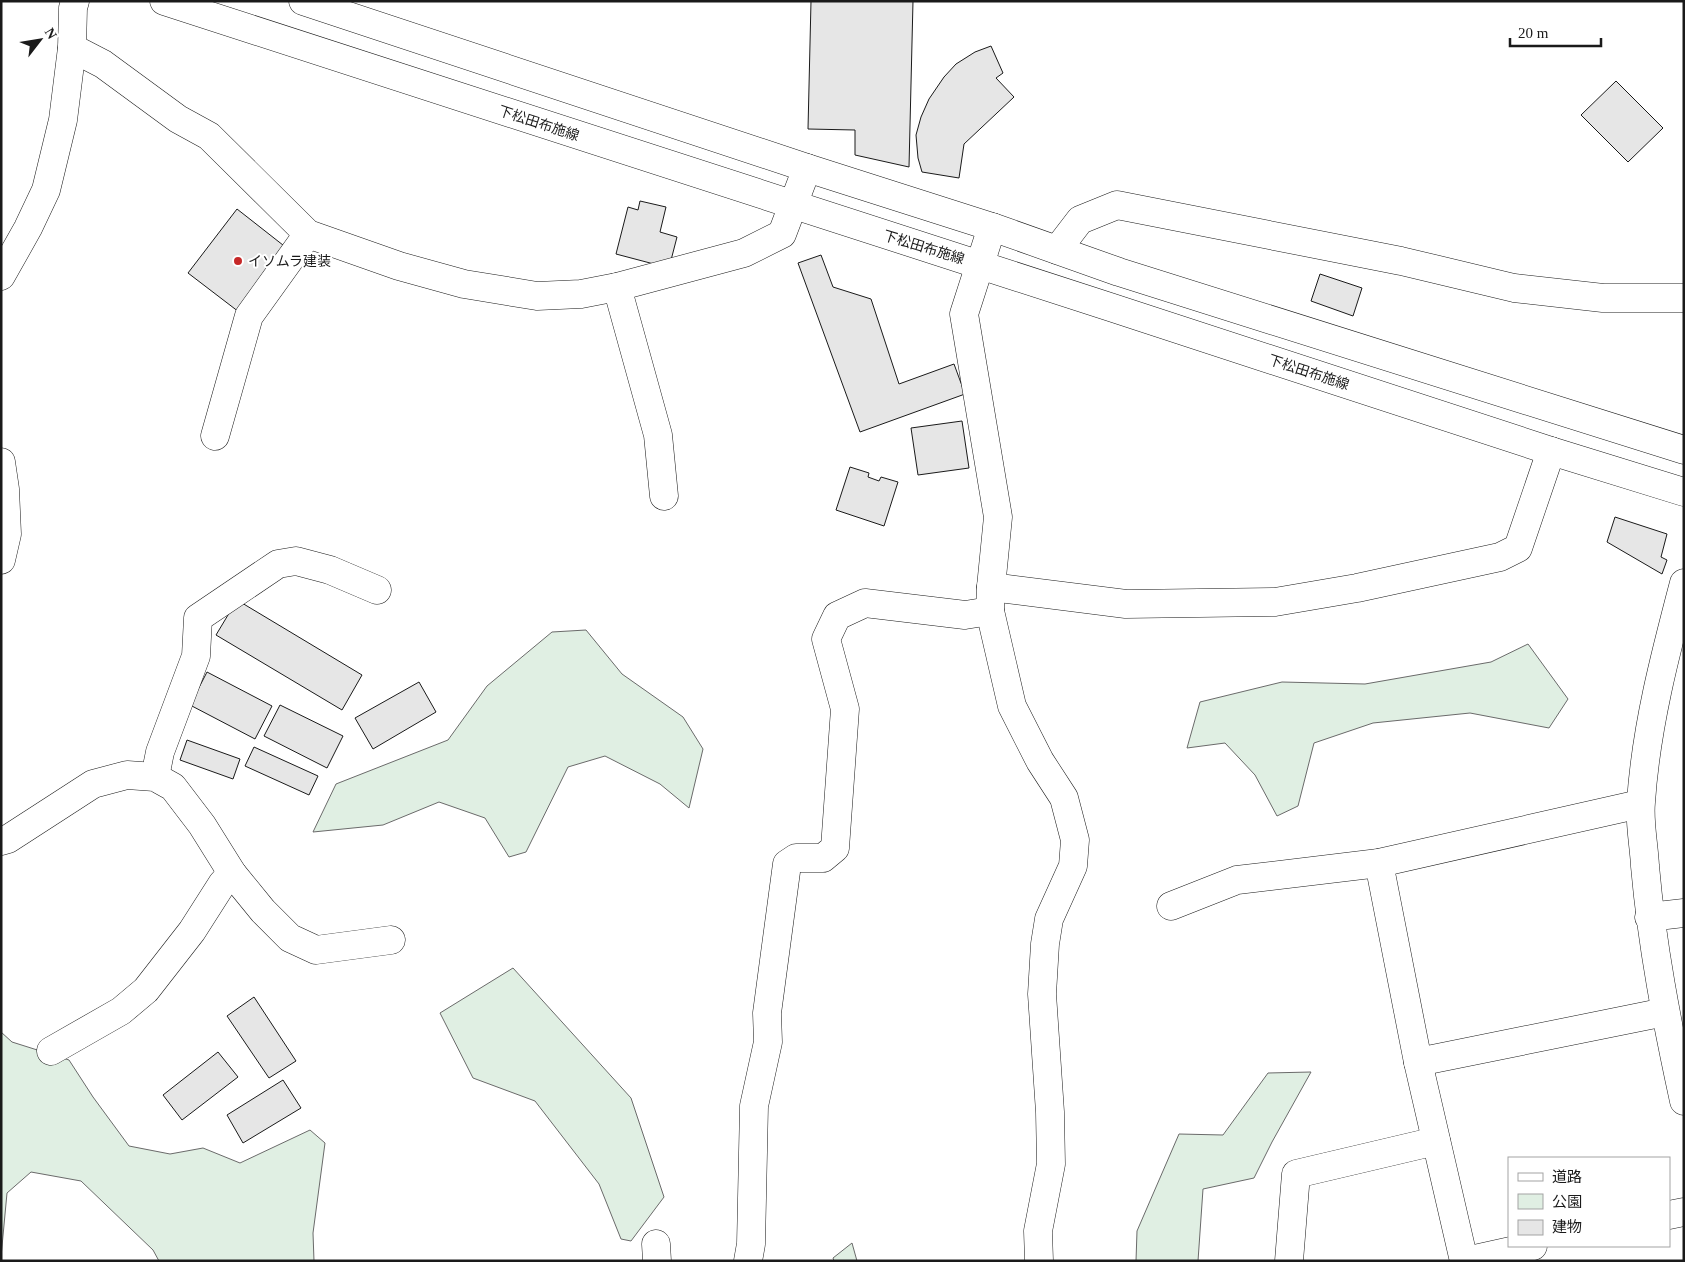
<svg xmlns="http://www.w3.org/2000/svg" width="1685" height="1262" font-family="'Times New Roman','Noto Sans JP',serif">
<rect width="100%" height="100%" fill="#fff"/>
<!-- green -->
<g fill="#e0efe3" stroke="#6a6a6a">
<path d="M586 630 622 674 683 717 703 749 689 808 660 784 605 756 568 767 526 852 509 857 485 818 439 802 383 825 313 832 336 784 448 740 487 686 552 632Z"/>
<path d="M1528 644 1568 699 1549 728 1470 713 1373 723 1314 743 1298 806 1277 816 1255 775 1225 743 1187 748 1200 702 1282 682 1365 684 1491 662Z"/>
<path d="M513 968 631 1098 664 1197 631 1241 621 1239 599 1184 535 1101 473 1078 440 1013Z"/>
<path d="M1 1032 12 1042 69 1060 93 1097 129 1146 170 1154 203 1148 240 1163 310 1130 325 1143 313 1233 314 1261H159L153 1250 81 1181 31 1172 7 1193 1 1257Z"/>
<path d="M1311 1072 1272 1142 1254 1178 1203 1189 1198 1261H1136L1137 1231 1179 1134 1223 1135 1268 1073Z"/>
<path d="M852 1243 857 1261H834L833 1258Z"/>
</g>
<!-- building -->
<g fill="#e6e6e6" stroke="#1a1a1a">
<path d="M811 1H913L909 167 855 155V130L808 129Z"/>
<path d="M991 46 1003 73 996 78 1014 97 964 144 959 178 922 172 918 158 916 135 921 117 929 99 944 77 956 64 975 52Z"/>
<path d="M1616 81 1663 128 1628 162 1581 115Z"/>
<path d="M640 201 666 207 660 232 677 237 669 268 616 254 628 207 638 210Z"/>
<path d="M237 209 288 249 239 312 188 273Z"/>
<path d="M821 255 833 287 871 299 899 384 954 364 965 394 860 432 798 263Z"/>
<path d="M1320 274 1362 288 1353 316 1311 301Z"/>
<path d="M962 421 969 468 918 475 911 428Z"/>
<path d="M850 467 869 473 868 477 879 481 881 477 898 482 884 526 836 510Z"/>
<path d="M1615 517 1667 534 1661 557 1667 560 1662 574 1607 542Z"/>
<path d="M237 600 362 675 342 710 216 635Z"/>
<path d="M207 672 272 706 255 739 190 705Z"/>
<path d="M419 682 436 712 373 749 355 718Z"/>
<path d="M280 705 343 736 327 768 264 736Z"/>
<path d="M187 740 240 759 233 779 180 760Z"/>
<path d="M254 747 318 776 309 795 245 766Z"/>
<path d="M254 997 296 1061 269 1078 227 1016Z"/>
<path d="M218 1052 238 1077 182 1120 163 1095Z"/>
<path d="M283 1080 301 1108 243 1143 227 1115Z"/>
</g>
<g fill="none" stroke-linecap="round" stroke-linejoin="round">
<!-- minor casing -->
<g stroke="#1a1a1a" stroke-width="29">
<g id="minor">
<path d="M72 48 103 64 178 119 209 136 308 234 399 266 464 284 537 296 581 294 617 287 744 253 782 234 807 168"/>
<path d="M992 227 964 314 998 517 991 587 990 611 1012 706 1040 761 1064 798 1075 840 1073 866 1049 919 1045 944 1042 994 1050 1112 1051 1164 1038 1231 1039 1261"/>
<path d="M1057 250 1080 220 1117 205 1401 261 1514 288 1603 298H1684"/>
<path d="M1 276 28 228 46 190 63 120 72 48 73 8 75 1"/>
<path d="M617 287 658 435 664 496"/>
<path d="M215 436 249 316 308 234"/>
<path d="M1 462 5 489 7 534 1 560"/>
<path d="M1684 583C1665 655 1646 727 1641 802 1639 822 1644 845 1645 866 1652 946 1667 1023 1684 1101"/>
<path d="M991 587 1126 604 1275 602 1357 588 1500 557 1518 548 1551 451"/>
<path d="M155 777 160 752 196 656 198 618 278 564 296 561 330 570 377 590"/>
<path d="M1 841 8 839 93 784 127 775 155 777 173 787 202 825 232 873 263 911 290 938 316 950 391 940"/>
<path d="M1379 863 1418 1062 1464 1261"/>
<path d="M1171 906 1237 880 1379 863 1640 804"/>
<path d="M1649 917 1684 913"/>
<path d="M51 1051 121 1011 146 990 192 931 222 884 232 873"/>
<path d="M1418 1062 1665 1012"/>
<path d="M1669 1215 1684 1212"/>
<path d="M656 1244 657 1261"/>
<path d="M748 1261 751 1244 754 1106 768 1042 767 1013 787 864 796 858H823L835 848 845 709 826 639 837 616 865 603 965 615 990 611"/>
<path d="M1289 1261 1296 1174 1436 1141"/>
<path d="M1466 1261 1533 1246"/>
</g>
</g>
<!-- major casing -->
<g stroke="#1a1a1a" stroke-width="29">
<g id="major">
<path d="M164 1 1110 307 1551 451 1684 492"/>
<path d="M303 1 807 168 992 227 1119 272 1684 450"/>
</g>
</g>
<!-- minor -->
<use href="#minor" stroke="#fff" stroke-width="28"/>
<!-- major -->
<use href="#major" stroke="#fff" stroke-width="28"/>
</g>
<!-- markers -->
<circle fill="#c62828" stroke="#fff" stroke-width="2" cx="238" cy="261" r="5"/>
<g text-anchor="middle" stroke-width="4" stroke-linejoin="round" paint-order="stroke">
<!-- street labels -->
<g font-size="14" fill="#1a1a1a" stroke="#fff">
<text transform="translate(539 123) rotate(18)" y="5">下松田布施線</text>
<text transform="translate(924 247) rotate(17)" y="5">下松田布施線</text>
<text transform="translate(1309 372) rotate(18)" y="5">下松田布施線</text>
</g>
<!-- poi labels -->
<g font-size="14" fill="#1a1a1a" stroke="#fff" text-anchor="start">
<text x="248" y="266">イソムラ建装</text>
</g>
</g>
<!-- border -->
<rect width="1685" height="1262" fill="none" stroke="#1a1a1a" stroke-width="5"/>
<!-- legend -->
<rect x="1508" y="1157" width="162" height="90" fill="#ffffff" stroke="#a3a3a3"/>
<rect x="1518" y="1173" width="25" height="8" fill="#ffffff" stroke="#a3a3a3"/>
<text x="1552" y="1182" font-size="15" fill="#1a1a1a">道路</text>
<rect x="1518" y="1194" width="25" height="15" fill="#e0efe3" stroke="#a3a3a3"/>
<text x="1552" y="1207" font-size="15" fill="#1a1a1a">公園</text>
<rect x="1518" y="1220" width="25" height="15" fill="#e6e6e6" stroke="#a3a3a3"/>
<text x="1552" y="1232" font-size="15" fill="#1a1a1a">建物</text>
<!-- north arrow -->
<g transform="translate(40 40) rotate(59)" stroke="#ffffff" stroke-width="4" paint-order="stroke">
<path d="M0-4L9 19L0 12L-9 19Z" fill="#1a1a1a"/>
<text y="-8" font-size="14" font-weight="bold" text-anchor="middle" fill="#1a1a1a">N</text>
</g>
<!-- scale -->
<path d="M1510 38v8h91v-8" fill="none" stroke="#1a1a1a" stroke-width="2.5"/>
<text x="1518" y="38" font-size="15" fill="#1a1a1a" stroke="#ffffff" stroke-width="4" paint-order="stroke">20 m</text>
</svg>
